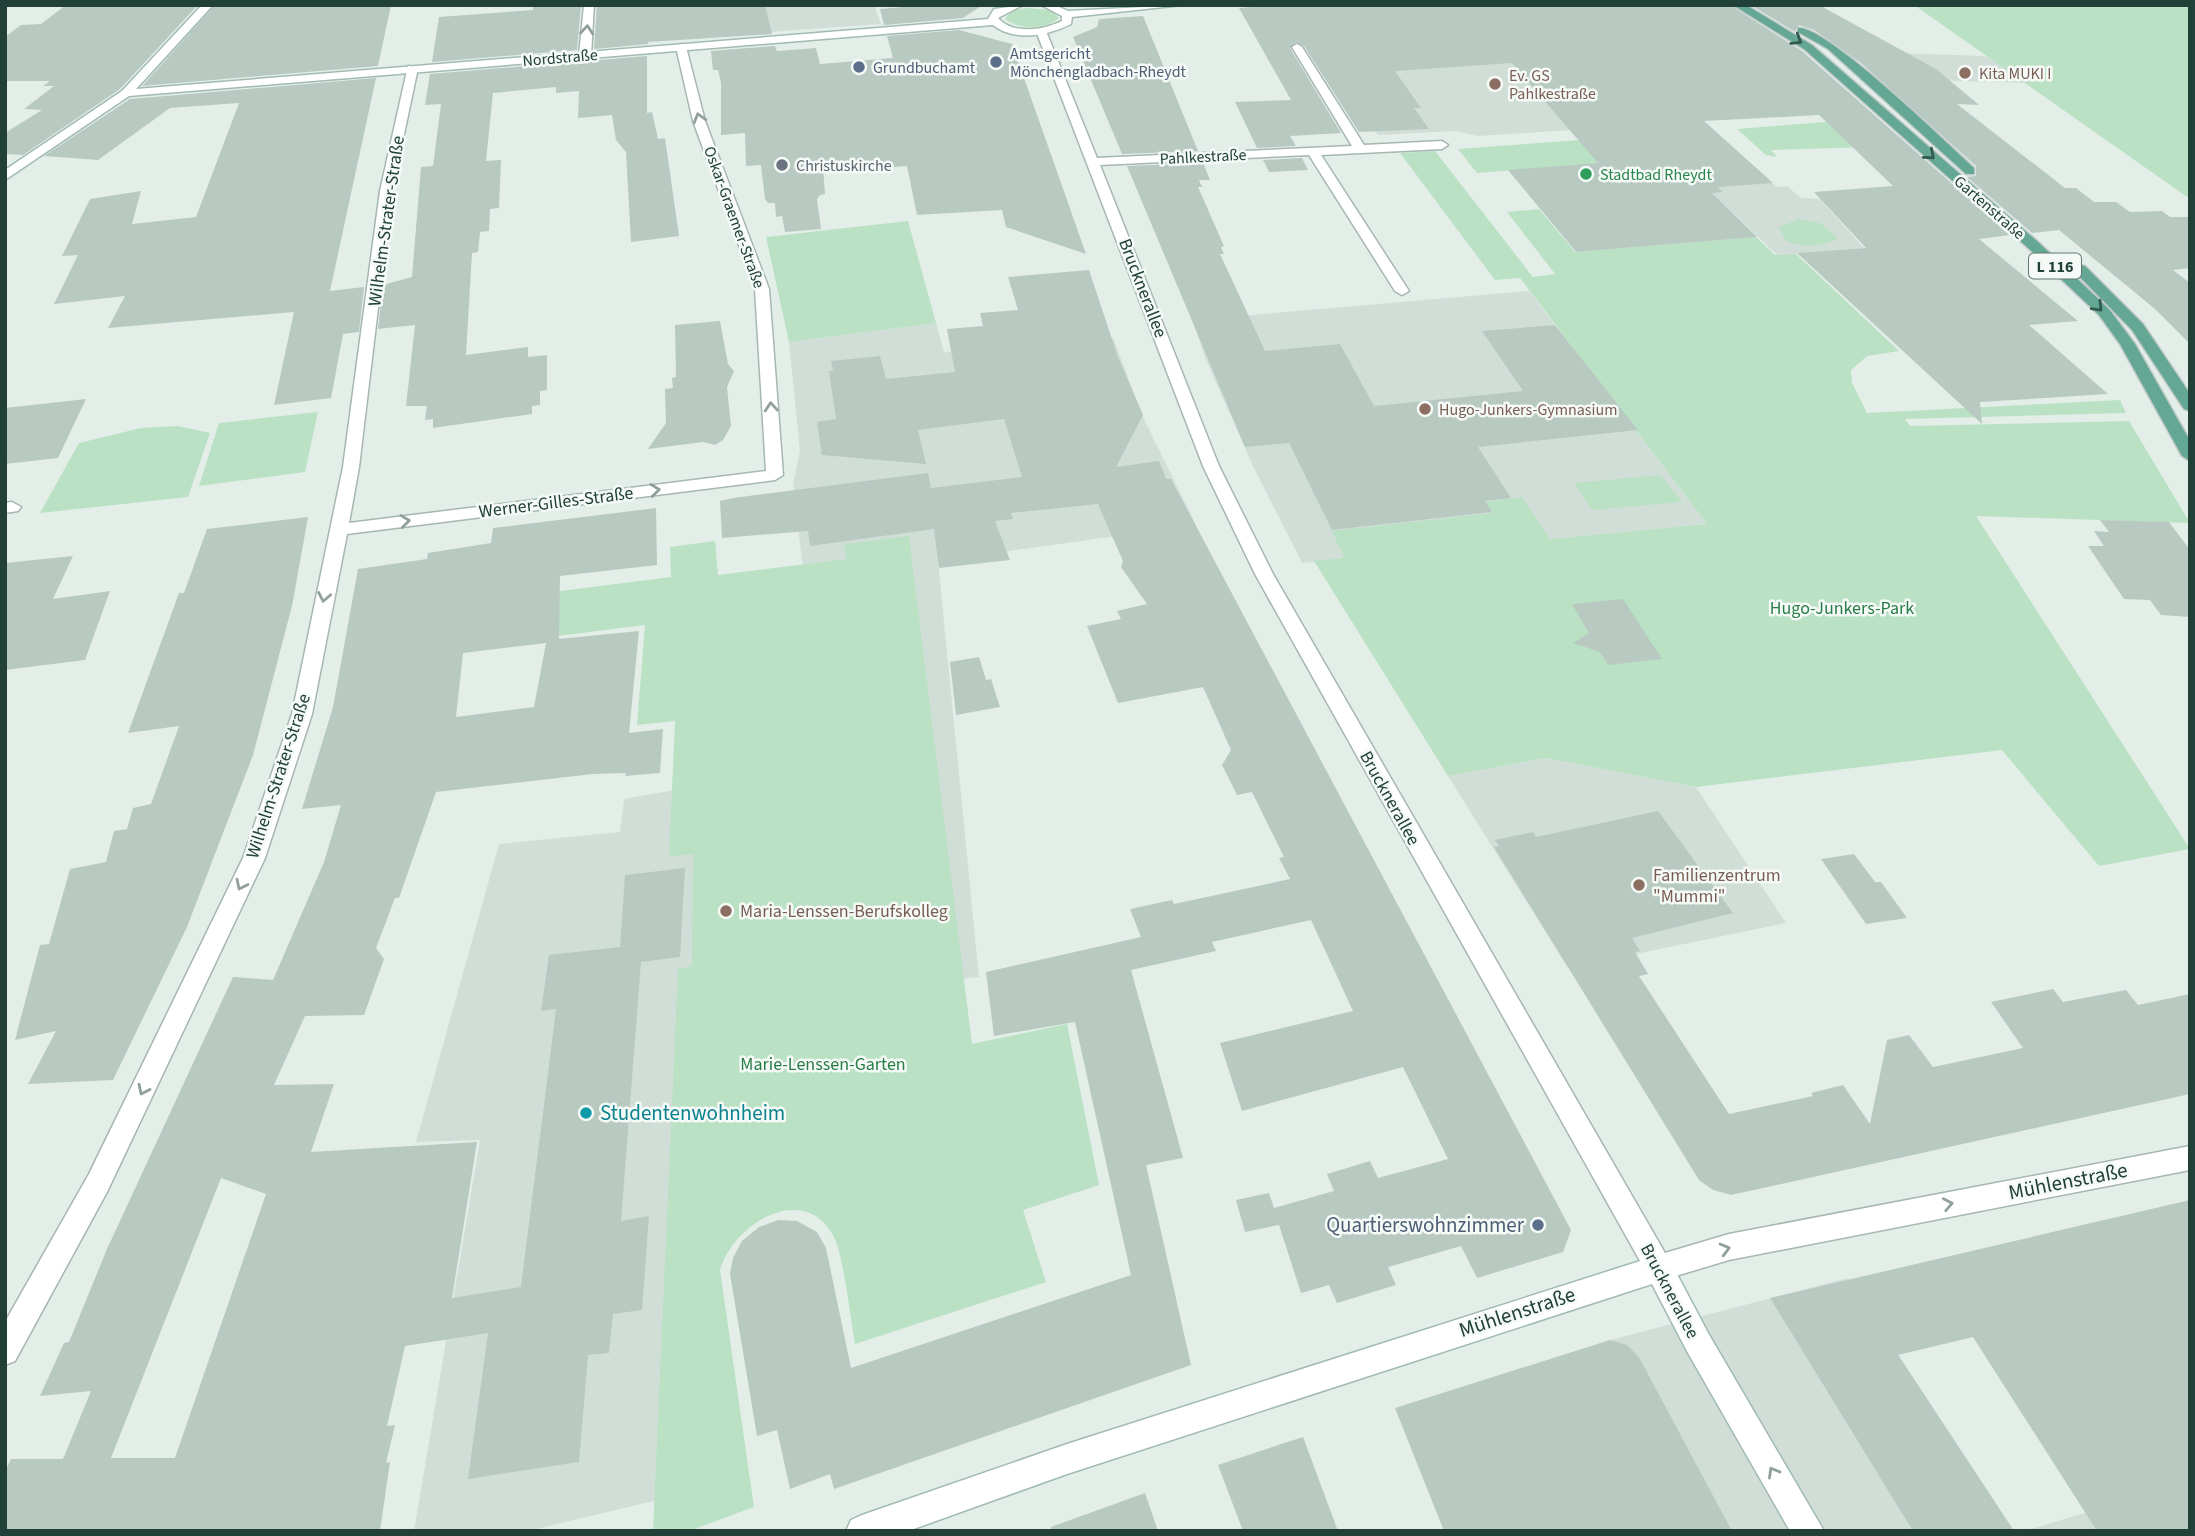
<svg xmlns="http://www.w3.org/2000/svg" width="2195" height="1536" font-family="'Source Sans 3',sans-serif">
<rect width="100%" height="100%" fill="#e4eee9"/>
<!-- built -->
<g fill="#d1ded8">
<path d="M739 5H874L881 24 742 34Z"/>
<path d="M1538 37 1683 123 1478 136 1456 131 1378 135 1319 46Z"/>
<path d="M1894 53 1986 56 2026 83 1928 80Z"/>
<path d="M1730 145 1777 187 1787 186 1801 198 1820 199 1864 248 1777 255 1675 158Z"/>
<path d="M1529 291 1707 524 1302 563 1252 464 1204 355 1193 320Z"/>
<path d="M936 323 944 352 1113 338 1143 417 1196 525 938 561 979 977 689 1006 666 1498 528 1531H414L480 1140 416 1142 499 844 620 832 624 799 674 790 804 577 793 485 800 451 789 342Z"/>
<path d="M1546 758 1696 787 1786 923 1568 968 1448 776Z"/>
<path d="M1848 1278 2014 1531H1650L1720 1509 1639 1357 1610 1340Z"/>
<path d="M2190 1482V1531H2024Z"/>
</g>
<!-- green -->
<g fill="#bbe1c5">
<path d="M1914 5H2190V199Z"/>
<path d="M1028 8 1051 10 1059 18C1046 30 1018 30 1005 19L1013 10Z"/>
<path d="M1834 118 1871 147 1771 150 1777 157 1766 155 1737 129 1825 122Z"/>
<path d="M1593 139 1615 162 1477 173 1458 149Z"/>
<path d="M1435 151 1533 277 1555 274 1507 212 1539 209 1575 252 1756 237 1775 255 1796 254 1899 351 1867 356 1851 370 1852 383 1867 413 2120 400 2126 413 1905 419 1910 426 2129 421 2190 523 1976 516 2190 849 2099 866 2002 750 1696 787 1546 758 1448 776 1314 561 1344 558 1332 531 1493 513 1485 502 1522 497 1550 539 1707 524 1520 278 1495 280 1400 153Z"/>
<path d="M1799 219 1820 223 1838 238C1822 248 1803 247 1786 241L1779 227Z"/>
<path d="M908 221 936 323 789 342 766 237Z"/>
<path d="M318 412 305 472 199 486 219 423Z"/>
<path d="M178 426 210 433 188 497 40 513 79 443 141 428Z"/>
<path d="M1661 475 1682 502 1592 510 1574 483Z"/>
<path d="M909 536 972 1044 1067 1024 1099 1185 1023 1210 1046 1282 855 1344C851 1321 843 1254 834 1237 805 1181 734 1222 720 1270L754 1507 689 1531H653L678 969 692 966 693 854 669 857 675 721 637 725 645 625 526 640 529 595 671 577 670 547 715 541 718 575 847 559 844 544Z"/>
</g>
<!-- building -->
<g fill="#b8c9c2" fill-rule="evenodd">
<path d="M66 5H198L120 89 23 155 5 154V133L42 110 24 109 54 86H43L50 81H5V37L21 25 41 24Z"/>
<path d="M215 5H391L378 66 142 86Z"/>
<path d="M533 5H581L577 50 432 62 439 17 533 10Z"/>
<path d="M597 5H765L772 34 648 42V44L594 49Z"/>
<path d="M928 5H983L963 18 884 25 880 9Z"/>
<path d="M1278 5H1730L1802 51 2010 235 1979 239 2078 321 2029 325 2108 394 1980 402 1982 424 1797 253 1866 248 1814 192 1893 186 1819 115 1704 121 1773 183 1718 187 1723 192 1712 193 1757 237 1576 252 1508 170 1598 163 1512 63 1395 71 1421 108H1414L1429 129 1359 132 1304 46 1296 42 1290 48 1341 133 1290 136 1296 146 1257 148 1235 102 1291 100 1239 8Z"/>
<path d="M1751 5H1819L1936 69 1979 105 1957 104 2065 188H2076L2094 202H2116L2130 212 2162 211 2170 217H2190V268L2173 270 2190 283V344L2155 309 2059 230 2032 233 1967 177 1976 176V166L1861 63 1814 30 1799 25 1795 32Z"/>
<path d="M1143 16 1198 151 1122 154 1073 37 1097 27 1099 19Z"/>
<path d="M959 30 1012 44 1086 254 1006 227 1002 210 917 215 907 166 884 168 883 162 823 167 825 194 820 195 817 199 821 229 785 232 782 216 776 217 775 203H768L765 199 761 165 746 166 745 133 721 135V83L718 70H713L711 51 775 46 777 51 816 48 820 64 893 58 887 36Z"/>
<path d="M647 56V113L652 112 658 139 665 138 679 236 631 242 626 152 616 140 612 115 578 118 579 91 556 93V87L493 93 486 161 501 160 499 208 490 209 489 231 480 232 478 252 472 253 466 355 528 347V357L547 355V390L540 391V405L532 406V414L433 428V419L425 420 427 406H406L415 325 378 329 383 285 412 277 421 167 433 166 441 104 425 105 430 74Z"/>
<path d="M376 78 330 291 364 287 359 332 343 334 331 398 274 405 294 312 108 328 125 296 54 304 78 255 62 256 90 199 141 191 132 224 196 217 239 103 170 108 98 160 44 156 130 99Z"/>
<path d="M1302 158 1308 170 1269 172 1263 160Z"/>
<path d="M1203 163 1210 180H1199L1202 187H1198L1224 246 1221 247 1224 254H1220L1265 351 1340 344 1374 406 1523 391 1482 331 1555 325 1638 430 1478 447 1511 498 1485 501 1492 512 1332 530 1289 443 1245 447 1127 166Z"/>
<path d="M1089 270 1118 357 1143 415 1116 467 1159 461 1166 479H1171L1571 1230 1563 1252 1477 1278 1461 1246 1388 1267 1396 1285 1337 1303 1329 1285 1301 1293 1279 1225 1245 1232 1236 1200 1269 1193 1274 1208 1334 1191 1327 1174 1370 1161 1378 1178 1448 1159 1403 1067 1242 1111 1220 1043 1353 1011 1311 920 1212 942 1216 951 1131 970 1183 1158 1146 1165 1191 1365 834 1489 830 1474 790 1489 777 1430 757 1436 730 1274 733 1258 742 1241 759 1227 778 1220 797 1221 817 1232 826 1248 851 1368 1131 1275 1075 1022 994 1036 986 972 1141 937 1130 909 1172 900 1174 904 1290 879 1279 858 1284 857 1252 792 1237 795 1222 765 1231 750 1203 687 1118 703 1087 626 1121 619 1117 611 1147 604 1121 567 1123 561 1098 504 1011 513 1013 519 995 521 1010 560 939 568 934 529 810 546 808 531 722 538 720 501 733 498 928 473 931 488 1022 477 1004 419 918 430 926 464 822 455 817 422 836 419 829 371H833L831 361 880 356 886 379 955 372 947 329 983 326 980 313 1018 310 1008 277Z"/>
<path d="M720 321 728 364 734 371 727 387 731 426 723 440 715 445 703 442 648 449 666 423 665 389 673 388 672 378 676 377 675 325Z"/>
<path d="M86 399 58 458 5 464V408Z"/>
<path d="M656 508 657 565 560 576 559 639 639 631 629 733 663 729 660 773 625 776 626 773 593 774 436 792 399 898H395L376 948 384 959 364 1015 305 1016 274 1085 334 1084 311 1152 477 1142 452 1298 521 1287 556 1009 541 1011 549 955 620 947 625 875 685 868 680 957 641 962 621 1221 649 1216 642 1310 613 1314 609 1353 588 1355 579 1462 468 1479 488 1333 405 1346 387 1426 395 1425 386 1463 390 1462 380 1531H5V1471L11 1459H63L91 1391 40 1396 64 1343 69 1342 107 1249 233 977 273 980 324 862 341 805 302 809 333 707 358 569 427 559 428 553 491 543 493 528ZM546 643 534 707 456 717 463 653ZM221 1178 266 1194 175 1458H111Z"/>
<path d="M308 517 292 606 253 755 187 927 113 1080 28 1084 56 1031 15 1040 40 945 49 944 70 869 106 862 114 831 127 829 133 808 151 804 179 726 128 733 179 593H184L207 529Z"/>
<path d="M2100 520 2169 522 2190 550V617L2161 615 2150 600 2124 599 2088 546H2104L2094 531 2109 532Z"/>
<path d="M73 556 53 599 110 591 85 660 5 670V563Z"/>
<path d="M1623 599 1662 659 1608 665 1600 652 1573 643 1589 633 1572 604Z"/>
<path d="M979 657 986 680 991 679 1000 707 956 715 950 662Z"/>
<path d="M1658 811 1733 913 1632 938 1640 951 1635 952 1648 974 1639 976 1729 1114 1813 1096 1811 1093 1843 1085 1870 1124 1887 1040 1909 1035 1933 1067 2023 1048 1991 1002 2053 989 2063 1002 2126 990 2138 1005 2190 994V1094L1731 1195 1713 1190 1699 1180 1494 847 1499 846 1495 840 1533 832 1536 837Z"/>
<path d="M1854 854 1875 882H1881L1907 918 1866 924 1821 859Z"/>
<path d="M2190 1200V1531H2097L1973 1337 1898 1355 2014 1531H1913L1770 1298Z"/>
<path d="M1610 1340 1627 1345 1639 1357 1732 1531H1444L1395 1408Z"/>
<path d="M1303 1437 1338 1531H1243L1218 1465Z"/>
<path d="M1145 1493 1158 1531H1051V1527Z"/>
</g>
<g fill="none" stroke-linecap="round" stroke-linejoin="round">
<!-- street casing -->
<g stroke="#a6b7b0" stroke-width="3">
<g id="street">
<path d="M584 5H594L591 55 585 58 579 55Z"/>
<path d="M1041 28 1046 31 1097 158 1352 146 1292 47 1297 44 1302 47 1364 145 1442 141 1448 145 1442 149 1321 155 1409 291 1402 295 1395 291 1309 155 1100 165 1219 466 1273 574 1665 1253 1729 1234 2190 1146V1170L1729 1260 1659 1281 1649 1277 1255 574 1203 466 1036 31Z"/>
<path d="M681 44 686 47 705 121 769 289 783 475 775 480 347 534 312 714 265 858 107 1192 15 1361 5 1365V1322L89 1174 243 858 292 714 343 467 380 191 408 66 418 68 392 191 359 467 349 523 766 471 755 289 693 121 676 47Z"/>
<path d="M12 502 21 507 18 511 5 513V503Z"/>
</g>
</g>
<!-- secondary casing -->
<g stroke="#a1bbb1" stroke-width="3">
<g id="secondary">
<path d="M202 5H213L136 89 988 19 994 9 1023 5 998 18C1013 35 1043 30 1062 21V16L1041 5H1055L1068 11 1182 5 1072 17 1071 24C1047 36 1015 42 993 25L129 96 5 180V170L122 91Z"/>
<path d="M1659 1255 1669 1259 1708 1333 1824 1531H1790L1688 1353 1652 1284 1067 1474 908 1531H846L851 1520 862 1515 1067 1444Z"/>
</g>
</g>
<!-- primary casing -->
<g stroke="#c1cac7" stroke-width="3">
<g id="primary">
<path d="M1733 5H1746L1812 45 2037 241 2109 309 2135 344 2190 441V461L2182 456 2120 344 2099 315 2027 247 1804 49Z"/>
<path d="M1798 28C1826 25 1948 144 1974 168V174H1966L1828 49 1798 32Z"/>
<path d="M2080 265 2085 266 2143 324 2190 394V411L2184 409 2132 330 2075 272V266Z"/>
</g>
</g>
<!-- street -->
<use href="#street" fill="#fff" fill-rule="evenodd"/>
<!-- secondary -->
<use href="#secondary" fill="#fff" fill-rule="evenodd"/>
<!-- primary -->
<use href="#primary" fill="#65a795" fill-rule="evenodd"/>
</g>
<!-- one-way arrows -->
<defs><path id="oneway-chevron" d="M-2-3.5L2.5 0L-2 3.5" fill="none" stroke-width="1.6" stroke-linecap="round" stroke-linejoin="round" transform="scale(1.75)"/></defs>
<g stroke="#90a09c">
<use href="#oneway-chevron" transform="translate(587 30) rotate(-85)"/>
<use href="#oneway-chevron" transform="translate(699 118) rotate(-106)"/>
<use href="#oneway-chevron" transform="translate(771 407) rotate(-94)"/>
<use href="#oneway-chevron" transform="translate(655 490) rotate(-7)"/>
<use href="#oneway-chevron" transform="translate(405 521) rotate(-7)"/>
<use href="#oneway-chevron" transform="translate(324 597) rotate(101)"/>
<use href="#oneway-chevron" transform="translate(241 885) rotate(116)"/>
<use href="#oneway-chevron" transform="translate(143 1090) rotate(116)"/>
<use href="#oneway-chevron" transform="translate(1948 1204) rotate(-11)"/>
<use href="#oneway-chevron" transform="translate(1725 1249) rotate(-15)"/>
<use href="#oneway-chevron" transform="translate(1773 1472) rotate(-120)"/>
</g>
<g stroke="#325a4f">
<use href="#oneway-chevron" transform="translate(1797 40) rotate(32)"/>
<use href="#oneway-chevron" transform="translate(1930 155) rotate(41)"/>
<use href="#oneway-chevron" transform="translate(2098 307) rotate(46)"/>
</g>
<!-- markers -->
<g fill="#5c6f8a" stroke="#f5faf7" stroke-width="2.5">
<circle cx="996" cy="62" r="7"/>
<circle cx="859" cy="67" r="7"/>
<circle cx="1538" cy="1225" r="7"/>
</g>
<g fill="#8d6e63" stroke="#f5faf7" stroke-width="2.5">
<circle cx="1965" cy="73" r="7"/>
<circle cx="1495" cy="84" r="7"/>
<circle cx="1425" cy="409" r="7"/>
<circle cx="1639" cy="885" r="7"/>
<circle cx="726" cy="911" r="7"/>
</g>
<circle fill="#6b7280" stroke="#f5faf7" stroke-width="2.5" cx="782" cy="165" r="7"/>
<circle fill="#2e9e5b" stroke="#f5faf7" stroke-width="2.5" cx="1586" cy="174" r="7"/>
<circle fill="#0f9aa8" stroke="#f5faf7" stroke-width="2.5" cx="586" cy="1113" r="7"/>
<g text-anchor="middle" stroke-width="5" stroke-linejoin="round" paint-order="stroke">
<!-- far-service labels -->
<g font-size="16" fill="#4e5e75" stroke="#f5faf7" text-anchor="start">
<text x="1010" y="59">Amtsgericht<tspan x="1010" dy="18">Mönchengladbach-Rheydt</tspan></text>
<text x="873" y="73">Grundbuchamt</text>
</g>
<!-- far-street labels -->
<g font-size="16" fill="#214138" stroke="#f5faf7">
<text transform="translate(560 57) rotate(-5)" y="6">Nordstraße</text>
<text transform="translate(1203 156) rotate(-3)" y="6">Pahlkestraße</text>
<text transform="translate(1990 207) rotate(41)" y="6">Gartenstraße</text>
<text transform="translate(735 217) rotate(70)" y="6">Oskar-Graemer-Straße</text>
</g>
<!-- far-education labels -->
<g font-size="16" fill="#785e54" stroke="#f5faf7" text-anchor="start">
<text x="1979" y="79">Kita MUKI I</text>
<text x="1509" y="81">Ev. GS<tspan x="1509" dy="18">Pahlkestraße</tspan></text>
<text x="1439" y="415">Hugo-Junkers-Gymnasium</text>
</g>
<!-- far-worship labels -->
<g font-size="16" fill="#5b616d" stroke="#f5faf7" text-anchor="start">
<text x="796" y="171">Christuskirche</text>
</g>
<!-- far-leisure labels -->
<g font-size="16" fill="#27864d" stroke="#f5faf7" text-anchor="start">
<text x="1600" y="180">Stadtbad Rheydt</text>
</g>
<!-- shield labels -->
<rect fill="#f5faf7" stroke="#617871" stroke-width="2" x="2029" y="253.5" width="52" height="25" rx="5"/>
<g font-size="16" font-weight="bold" fill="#214138">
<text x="2055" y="272">L 116</text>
</g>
<!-- street labels -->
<g font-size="18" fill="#214138" stroke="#f5faf7">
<text transform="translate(386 221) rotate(-82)" y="6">Wilhelm-Strater-Straße</text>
<text transform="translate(1143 288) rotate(69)" y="6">Brucknerallee</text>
<text transform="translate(556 502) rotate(-7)" y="6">Werner-Gilles-Straße</text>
<text transform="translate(278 776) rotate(-72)" y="6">Wilhelm-Strater-Straße</text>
<text transform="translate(1390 798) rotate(61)" y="6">Brucknerallee</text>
<text transform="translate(1670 1291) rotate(62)" y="6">Brucknerallee</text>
</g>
<!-- park labels -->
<g font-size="18" fill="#287c47" stroke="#f5faf7">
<text x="1842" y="614">Hugo-Junkers-Park</text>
<text x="823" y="1070">Marie-Lenssen-Garten</text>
</g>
<!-- education labels -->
<g font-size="18" fill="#785e54" stroke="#f5faf7" text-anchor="start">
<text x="1653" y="881">Familienzentrum<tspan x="1653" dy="21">"Mummi"</tspan></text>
<text x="740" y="917">Maria-Lenssen-Berufskolleg</text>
</g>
<!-- near-culture labels -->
<g font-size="21" fill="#0d838f" stroke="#f5faf7" text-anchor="start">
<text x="600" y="1120">Studentenwohnheim</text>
</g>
<!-- near-street labels -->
<g font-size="21" fill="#214138" stroke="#f5faf7">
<text transform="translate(2068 1181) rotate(-11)" y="7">Mühlenstraße</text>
<text transform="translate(1517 1312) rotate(-18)" y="7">Mühlenstraße</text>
</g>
<!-- near-service labels -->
<g font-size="21" fill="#4e5e75" stroke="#f5faf7" text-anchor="end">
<text x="1524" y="1232">Quartierswohnzimmer</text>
</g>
</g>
<!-- border -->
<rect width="2195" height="1536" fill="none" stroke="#214138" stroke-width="14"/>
</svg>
